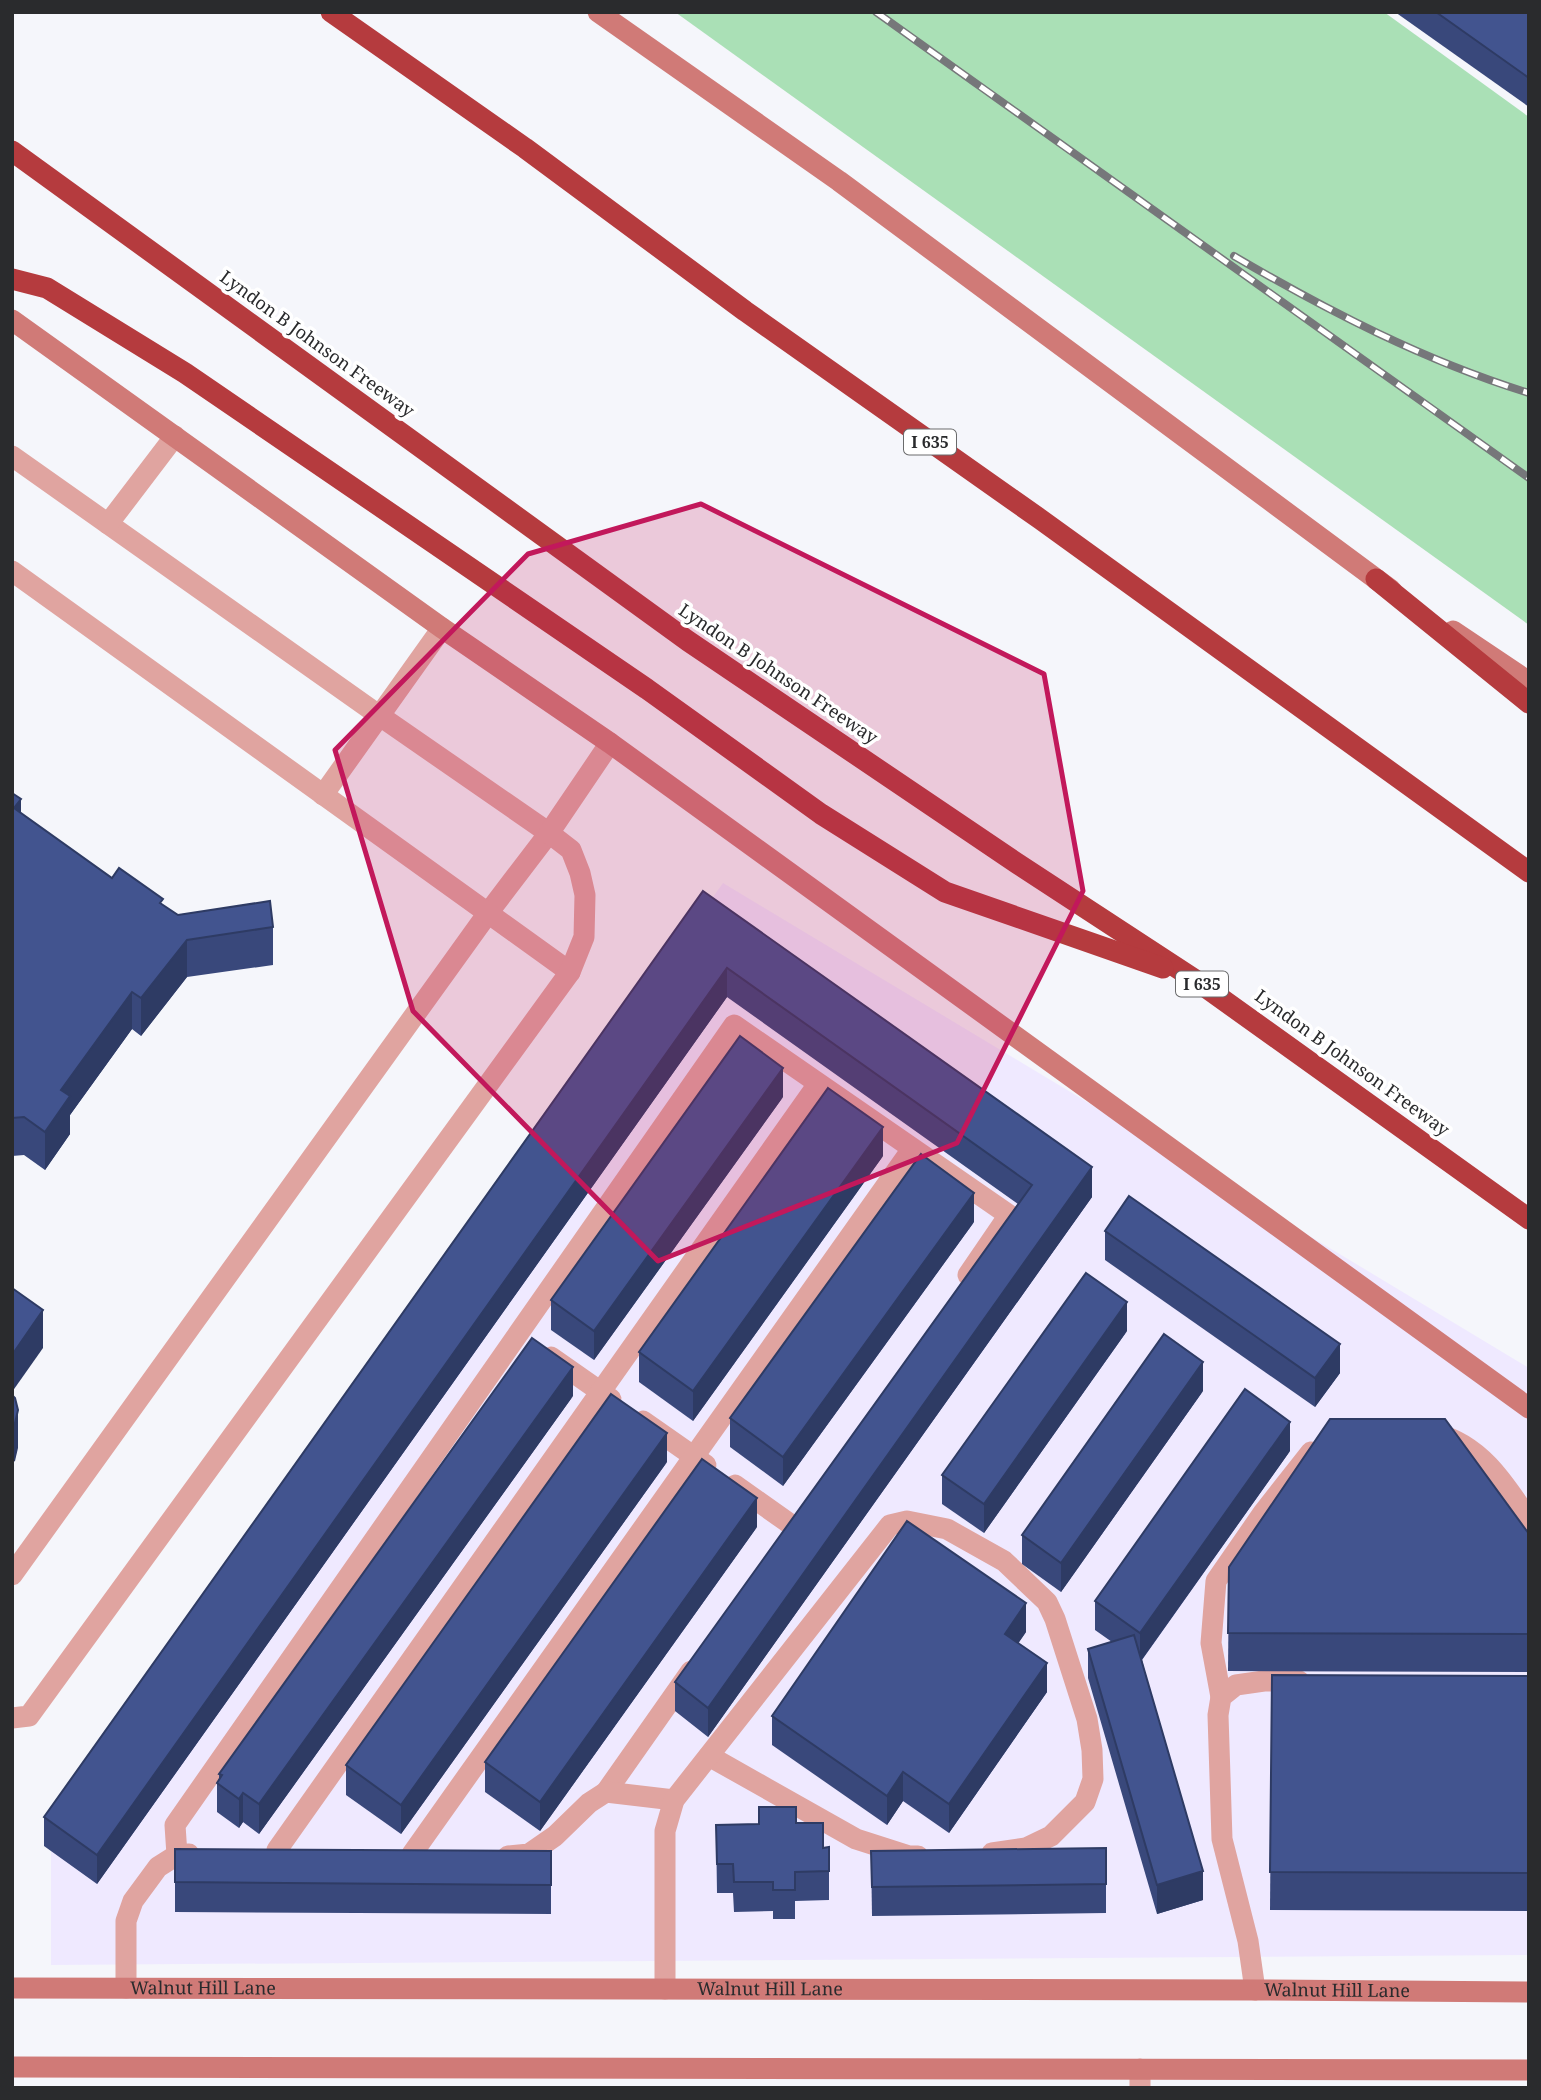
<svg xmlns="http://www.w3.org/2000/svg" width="1541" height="2100" font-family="'Noto Serif',serif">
<rect width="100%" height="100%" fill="#f5f6fb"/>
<!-- industrial -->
<path fill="#efe9ff" d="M723 883 1529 1368V1955L51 1965V1823Z"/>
<!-- green -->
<path fill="#aae0b6" d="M675 12H1384L1529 117V625Z"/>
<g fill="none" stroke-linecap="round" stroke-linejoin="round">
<!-- service -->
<g stroke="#e0a4a0" stroke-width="21">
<path d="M12 456 380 716 549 833 488 913 12 1575"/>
<path d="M108 524 175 436"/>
<path d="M12 571 570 972"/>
<path d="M323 795 442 628"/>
<path d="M551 1357 611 1399"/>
<path d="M643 1421 706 1465"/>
<path d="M1436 1434C1480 1444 1505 1484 1529 1520"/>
<path d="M735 1485 793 1526"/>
<path d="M1221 1697 1211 1643 1216 1581 1263 1513 1311 1452"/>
<path d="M12 1718 29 1716 570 972 584 937 585 895 580 873 571 850 549 833 610 743"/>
<path d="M709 1756 856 1839 909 1856H918"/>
<path d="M606 1792 691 1671"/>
<path d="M277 1850 818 1084"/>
<path d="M412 1854 912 1149"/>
<path d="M177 1855 175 1825 734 1025 1009 1215 968 1275"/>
<path d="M508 1856 529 1854 555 1836 589 1803 606 1792 674 1800"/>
<path d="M126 1988V1921L133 1901 158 1867 177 1855 189 1854"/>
<path d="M665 1989V1831L674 1800 890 1525 907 1521 947 1529 1004 1561 1047 1602 1055 1619 1087 1719 1092 1750 1093 1779 1085 1802 1051 1836 1026 1848 992 1853"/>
<path d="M1255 1990 1248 1941 1222 1839 1218 1715 1221 1697 1236 1685 1264 1681H1299"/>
<path d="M1140 2069V2088"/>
</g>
<!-- secondary -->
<g stroke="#d07a77" stroke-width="21">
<path d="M598 12 839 181 1391 590"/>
<path d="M12 320 442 628 610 743 1529 1408"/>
<path d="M1453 631 1529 682"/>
<path id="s1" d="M12 1988 1255 1990 1529 1992"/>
<path d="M12 2067 1529 2070"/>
</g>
<!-- motorway -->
<g stroke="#b53b3e" stroke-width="21">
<path d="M331 12 525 148 745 311 1040 519 1529 872"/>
<path d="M12 151 688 641 1018 864 1194 979 1529 1219"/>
<path d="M12 279 47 288 185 373 647 689 821 814 945 892 1163 968"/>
<path d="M1376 579 1529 703"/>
</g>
<!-- rail casing -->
<g stroke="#76777a" stroke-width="8">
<g id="rail">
<path d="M876 12 1529 478"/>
<path d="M1234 256C1328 311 1425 361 1529 393"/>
</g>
</g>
<!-- rail -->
<use href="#rail" stroke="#fff" stroke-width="5" stroke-dasharray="16" stroke-linecap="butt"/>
</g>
<!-- wall -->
<g fill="#39487b">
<path d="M1395 12H1529V107Z"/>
<path d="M12 793 21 813 112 878 163 905 178 915 273 927V965L187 977 141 1036 132 1029 70 1115V1134L45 1170 24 1155 12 1156Z"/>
<path d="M703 891 1092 1197 708 1737 675 1711V1682L1018 1204 727 997 97 1884 44 1846V1817Z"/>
<path d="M783 1097 594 1360 551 1330V1300Z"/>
<path d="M883 1156 693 1421 639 1382V1352Z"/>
<path d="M974 1222 783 1486 730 1447V1418Z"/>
<path d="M1105 1231 1340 1373 1315 1407 1105 1260Z"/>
<path d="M1127 1331 984 1533 942 1504V1475Z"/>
<path d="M1203 1391 1061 1592 1022 1564V1535Z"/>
<path d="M573 1396 259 1834 243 1822 239 1828 217 1812V1783L219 1779V1774Z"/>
<path d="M1290 1451 1142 1660 1203 1900 1157 1914 1088 1678V1649L1112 1642 1095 1630V1601Z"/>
<path d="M667 1462 401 1834 346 1795V1765Z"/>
<path d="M757 1527 540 1831 485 1792V1762Z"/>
<path d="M1529 1534V1672L1228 1671 1229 1567Z"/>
<path d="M1026 1632 1018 1643 1047 1692 949 1833 903 1801 887 1825 772 1745V1716Z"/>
<path d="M1272 1675 1529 1676V1911L1270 1910Z"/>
<path d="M796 1823 823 1848 829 1847V1900L795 1901V1919H773V1911L734 1912 733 1893H717L716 1825Z"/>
<path d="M1106 1848V1913L872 1916 871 1851Z"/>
<path d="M175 1849 551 1851V1914L175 1912Z"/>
</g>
<!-- shaded-wall -->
<g fill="#2e3b64">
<path d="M21 799V837L14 808Z"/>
<path d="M187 940V977L141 1036V998Z"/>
<path d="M727 968V997L97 1884V1855Z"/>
<path d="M132 992V1029L70 1115V1134L45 1170V1132L61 1090Z"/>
<path d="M783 1068V1097L594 1360V1331Z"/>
<path d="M883 1127V1156L693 1421V1391Z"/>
<path d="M1092 1167V1197L708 1737V1708Z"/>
<path d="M974 1193V1222L783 1486V1457Z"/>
<path d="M1127 1302V1331L984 1533V1504Z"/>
<path d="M43 1310V1348L12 1392V1355Z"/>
<path d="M1340 1344V1373L1315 1407V1378Z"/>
<path d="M1203 1362V1391L1061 1592V1563Z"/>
<path d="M573 1367V1396L259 1834V1804Z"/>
<path d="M18 1410V1448L15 1461 12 1463V1425Z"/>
<path d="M1290 1422V1451L1140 1662V1633Z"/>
<path d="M667 1433V1462L401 1834V1805Z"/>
<path d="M757 1498V1527L540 1831V1802Z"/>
<path d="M1026 1603V1632L1005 1663V1634Z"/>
<path d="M1047 1663V1692L949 1833V1804Z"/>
<path d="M903 1772V1801L887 1825V1796Z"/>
<path d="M243 1793V1822L239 1828V1799Z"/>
<path d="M1203 1871V1900L1157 1914V1885Z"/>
</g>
<!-- building -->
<g fill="#42548f" stroke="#2e3b64" stroke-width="2">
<path d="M1436 12H1529V78Z"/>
<path d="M12 793 21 799 14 808 112 878 119 868 163 899 160 903 178 915 270 901 273 927 187 940 141 998 132 992 61 1090 70 1096 45 1132 24 1117 12 1118Z"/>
<path d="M703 891 1092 1167 708 1708 675 1682 1032 1185 727 968 97 1855 44 1817Z"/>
<path d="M740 1036 783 1068 594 1331 551 1300Z"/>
<path d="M828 1088 883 1127 693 1391 639 1352Z"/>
<path d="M921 1154 974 1193 783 1457 730 1418Z"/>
<path d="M1129 1196 1340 1344 1315 1378 1105 1231Z"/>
<path d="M1086 1273 1127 1302 984 1504 942 1475Z"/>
<path d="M12 1288 43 1310 12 1355Z"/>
<path d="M1164 1334 1203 1362 1061 1563 1022 1535Z"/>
<path d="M532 1338 573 1367 259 1804 243 1793 239 1799 217 1783 222 1775 219 1774Z"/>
<path d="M1245 1389 1290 1422 1140 1633 1095 1601Z"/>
<path d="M611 1394 667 1433 401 1805 346 1765Z"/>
<path d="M12 1395 15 1398 18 1410 15 1423 12 1425Z"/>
<path d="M1330 1419H1445L1529 1534V1634L1228 1633 1229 1567Z"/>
<path d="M702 1459 757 1498 540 1802 485 1762Z"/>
<path d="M907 1521 1026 1603 1005 1634 1047 1663 949 1804 903 1772 887 1796 772 1716Z"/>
<path d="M1134 1635 1203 1871 1157 1885 1088 1649Z"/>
<path d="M1272 1675 1529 1676V1873L1270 1872Z"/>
<path d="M759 1807H796V1823H823V1848L829 1847V1871L795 1872V1890H773V1882H734L733 1864H717L716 1825 759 1824Z"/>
<path d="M1106 1848V1884L872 1887 871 1851Z"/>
<path d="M175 1849 551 1851V1885L175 1882Z"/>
</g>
<!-- marked area -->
<path fill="#c2185b" fill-opacity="0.2" stroke="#c2185b" stroke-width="5" stroke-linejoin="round" d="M701 504 1044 674 1083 891 957 1143 658 1261 413 1011 335 750 528 554Z"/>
<g text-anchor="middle" stroke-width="7" stroke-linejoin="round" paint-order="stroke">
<!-- shield labels -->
<g fill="#fff" stroke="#6a6b6c" stroke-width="2">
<rect x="904" y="429.5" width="52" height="25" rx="5"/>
<rect x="1176" y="971.5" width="52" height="25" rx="5"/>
</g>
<g font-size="16" font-weight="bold" fill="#2a2b2d">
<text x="930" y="448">I 635</text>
<text x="1202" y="990">I 635</text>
</g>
<!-- street labels -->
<g font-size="18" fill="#2a2b2d" stroke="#fff">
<text transform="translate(317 344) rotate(36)" y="6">Lyndon B Johnson Freeway</text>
<text transform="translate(778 674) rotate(34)" y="6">Lyndon B Johnson Freeway</text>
<text transform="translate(1352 1063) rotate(36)" y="6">Lyndon B Johnson Freeway</text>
<text dy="6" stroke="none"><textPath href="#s1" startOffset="191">Walnut Hill Lane</textPath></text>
<text dy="6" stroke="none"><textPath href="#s1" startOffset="758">Walnut Hill Lane</textPath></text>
<text dy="6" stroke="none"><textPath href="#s1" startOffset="1325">Walnut Hill Lane</textPath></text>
</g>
</g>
<!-- border -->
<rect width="1541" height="2100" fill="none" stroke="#2a2b2d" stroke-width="28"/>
</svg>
